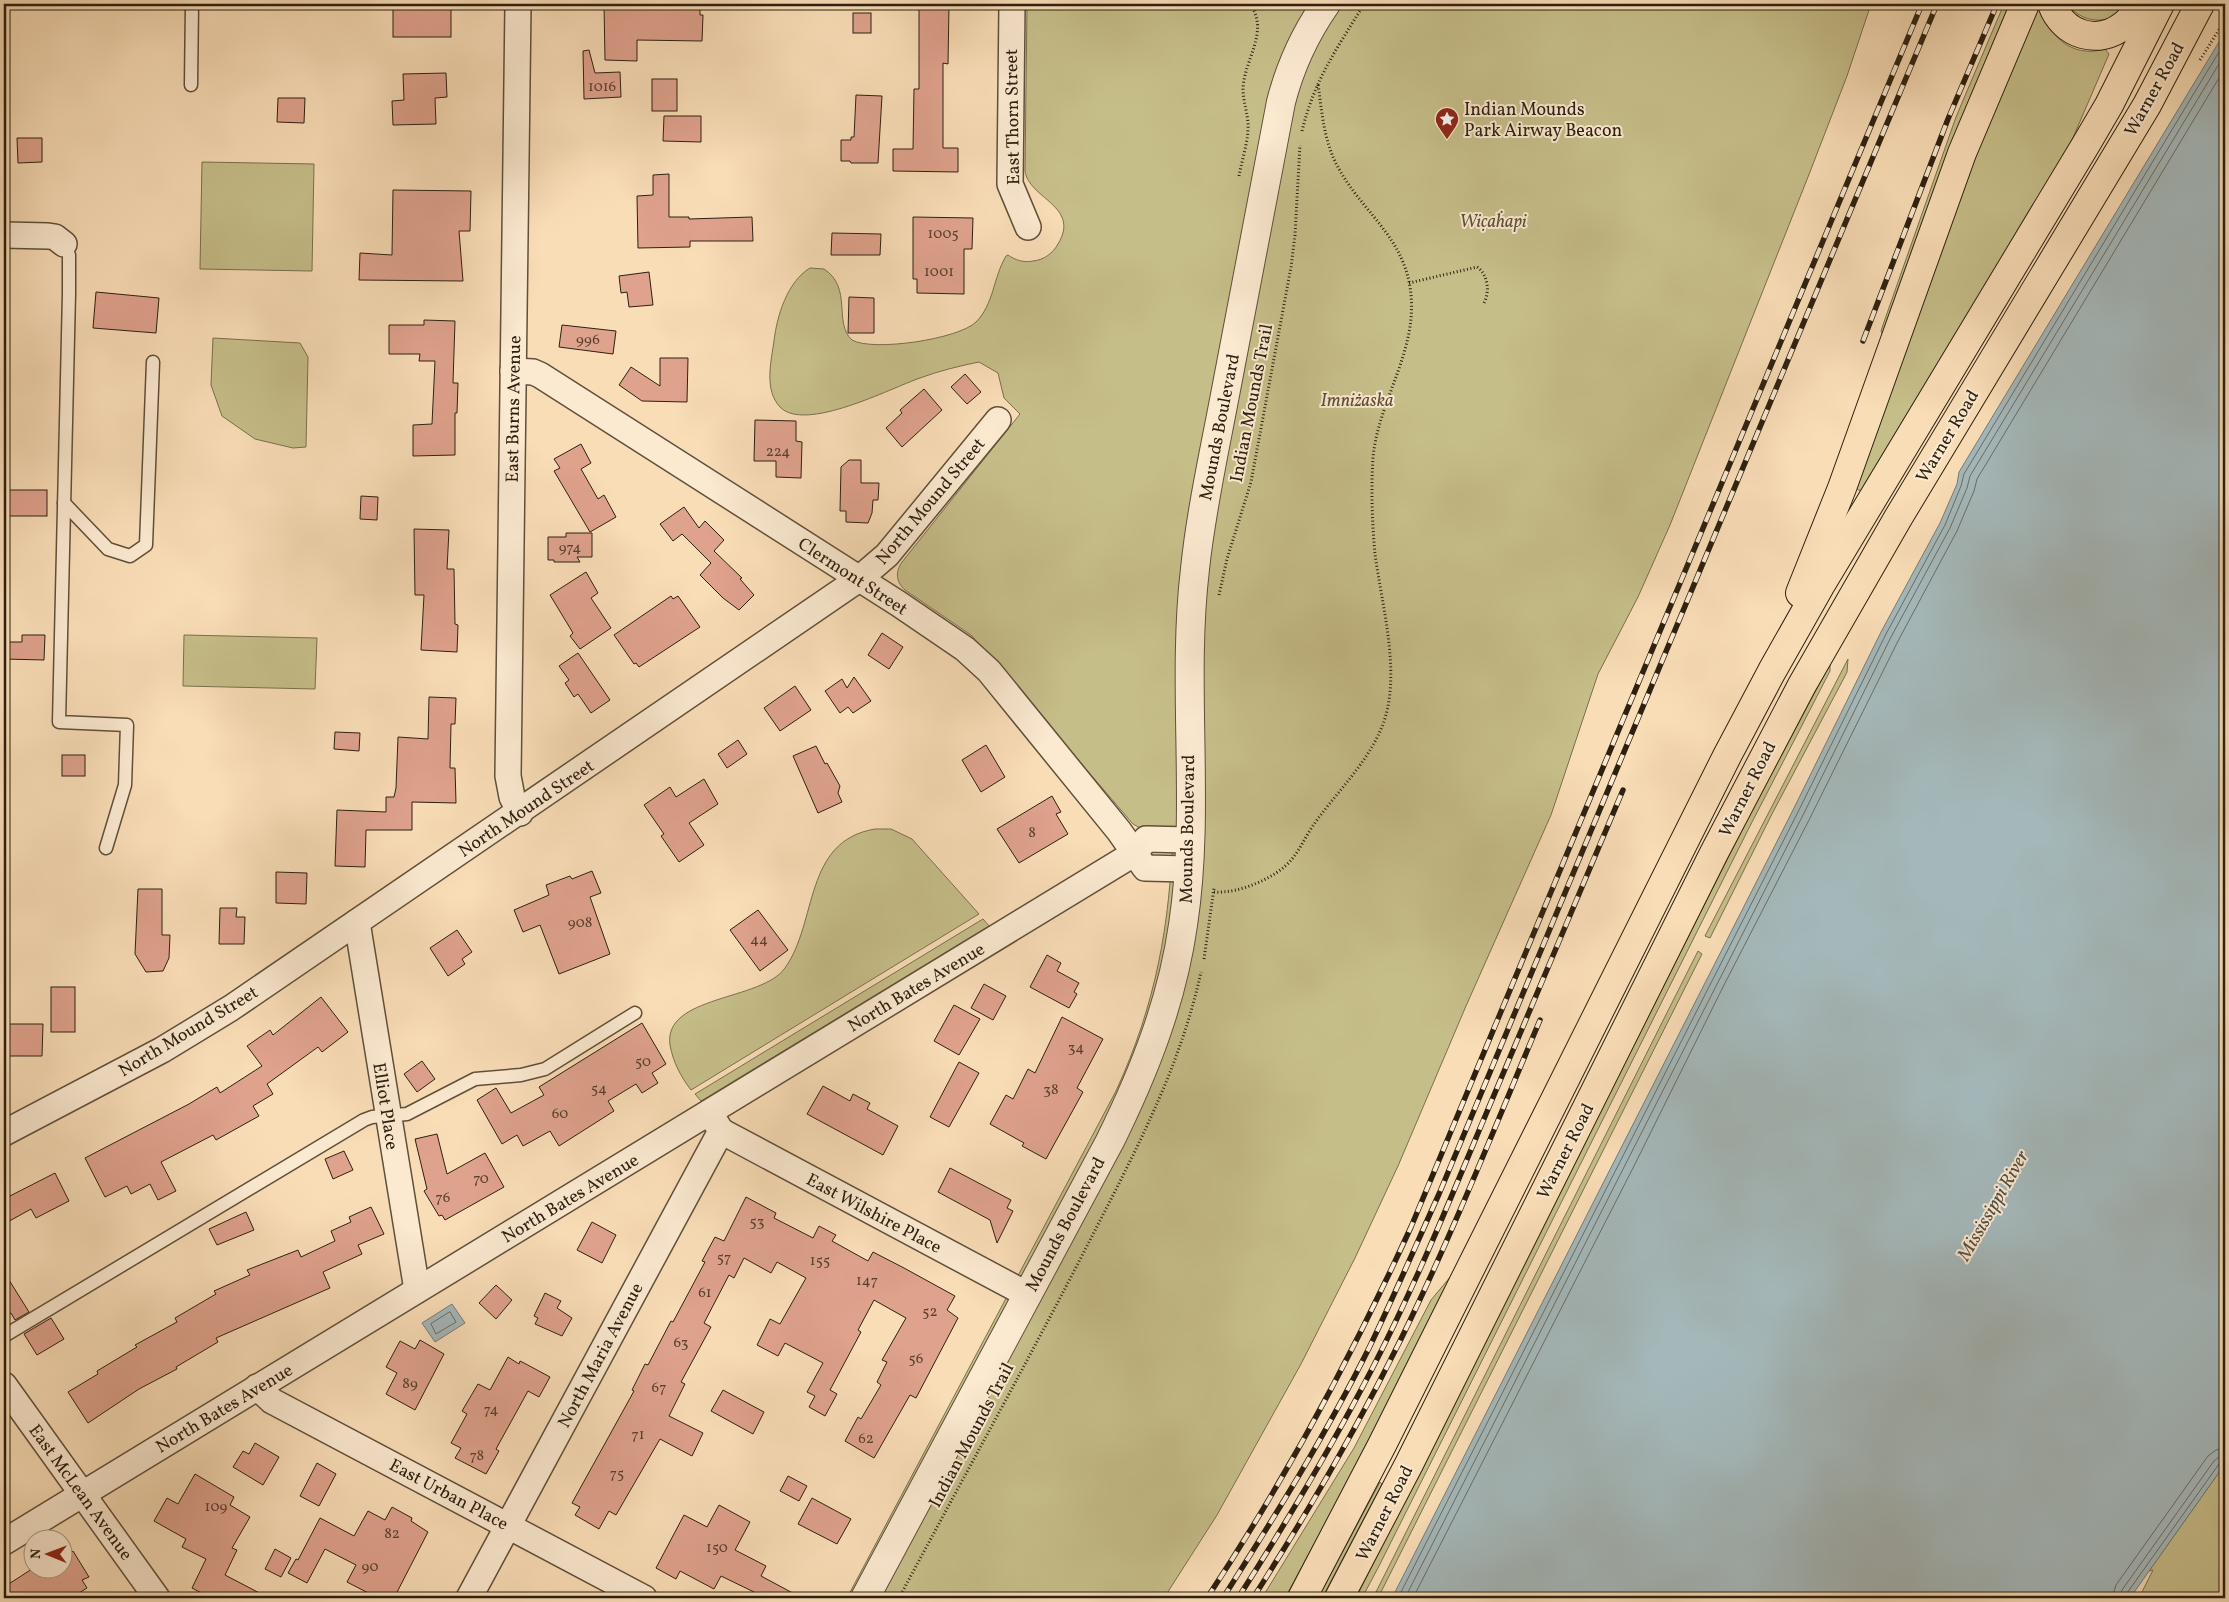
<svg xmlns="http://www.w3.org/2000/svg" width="2229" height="1602" font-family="Vollkorn,serif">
<rect width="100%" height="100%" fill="#f9ddb7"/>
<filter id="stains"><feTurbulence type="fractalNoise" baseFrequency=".004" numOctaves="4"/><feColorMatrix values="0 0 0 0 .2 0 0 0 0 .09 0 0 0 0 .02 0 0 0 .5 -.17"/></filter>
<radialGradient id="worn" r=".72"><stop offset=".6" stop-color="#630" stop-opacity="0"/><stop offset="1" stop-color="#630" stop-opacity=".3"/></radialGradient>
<!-- green -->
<g fill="#c6be89" stroke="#7a6f4d">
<path d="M1027 4H1871L1847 76 1808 177 1670 525 1638 597 1598 674 1551 815 1466 1006 1398 1166 1355 1258 1301 1364 1217 1515 1164 1598H847L1116 1091C1156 1004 1170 925 1173 830L1140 828 1133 824 971 635 905 590C896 582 895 572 902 562L1020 414 1004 398 998 373 979 362C959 366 939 371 920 378 891 388 805 433 780 407 764 390 771 362 774 341 777 316 787 282 810 268L824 269C853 288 833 323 852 340 873 352 959 339 976 322 994 304 993 278 1006 256L1008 255C1015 260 1024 263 1033 261 1044 260 1053 253 1058 244 1081 206 1029 199 1025 171Z"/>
<path d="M2004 4H2015L1883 335 1881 331 1884 322 1956 117Z"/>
<path d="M2067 4H2131C2114 25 2084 26 2067 4Z"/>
<path d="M2038 6C2049 35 2071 59 2105 49L2109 54 2069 147 1861 491 1852 487 1945 229Z"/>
<path d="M202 162 314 164 312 271 200 269Z"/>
<path d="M213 338 300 343 308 357 306 447 293 448 255 439 222 416 211 385Z"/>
<path d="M184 635 317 638 315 689 183 686Z"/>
<path d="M1848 659 1847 672 1844 678 1773 812 1710 938 1705 936Z"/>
<path d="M1830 664V671L1750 826 1379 1566 1362 1598H1356L1751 812Z"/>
<path d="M875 829H891L912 839 979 914 691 1090C681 1077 673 1062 670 1045 663 995 762 1001 785 968 818 922 803 841 875 829Z"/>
<path d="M983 919 989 926 701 1101 695 1094Z"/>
<path d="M1698 951 1702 954 1378 1598H1373Z"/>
<path d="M1451 1276 1356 1466 1285 1598H1262L1354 1448 1431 1300Z"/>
<path d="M2225 1464V1598H2139L2153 1570 2149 1571Z"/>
<path d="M1380 1482 1382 1484 1322 1598H1318Z"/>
</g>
<!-- water -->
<g fill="#a4b8ba" stroke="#747b76">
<path d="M2225 32V1464L2130 1598H1392L1792 812 1881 632 1940 523 1957 484 1959 472Z"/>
<path d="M452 1304 465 1323 435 1342 422 1323Z"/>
</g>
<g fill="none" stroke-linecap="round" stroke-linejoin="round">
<!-- shore -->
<g stroke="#686c66" stroke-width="1">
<path d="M450 1312 456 1322 436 1334 431 1324Z"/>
<path d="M1398 1598 1797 814 1886 634 1945 525 1961 486 1964 474 2225 42"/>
<path d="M1405 1598 1802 817 1891 637 1950 528 1967 488 1970 476 2225 54"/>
<path d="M1413 1598 1634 1166 1725 983 1809 820 1898 641 1957 531 1974 491 1977 479 2225 68"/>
<path d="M2112 1598 2116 1585 2208 1456 2216 1450 2225 1448"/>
<path d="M2120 1598 2122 1590 2214 1461 2219 1457 2225 1456"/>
<path d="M2126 1598 2127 1593 2219 1464 2225 1462"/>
</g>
</g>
<!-- building -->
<g fill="#dfa28d" stroke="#2d2011">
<path d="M604 4H700V15H703L702 41 637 40V61L605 60Z"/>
<path d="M919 4H949L948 64 943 63V148H958V172L893 171V149H913L914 89H919Z"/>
<rect x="393" y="8" width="58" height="29"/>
<rect x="853" y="13" width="18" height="20"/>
<path d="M589 50 595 73 620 72 621 97 584 99 583 51Z"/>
<path d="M446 73 447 97 435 98 436 124 393 125 392 101 404 100 403 74Z"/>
<rect x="652" y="79" width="25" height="32"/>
<path d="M856 95 882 96 878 163H851L850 161H841V140H851V137H854Z"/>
<path d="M278 98H305L304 123 277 122Z"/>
<path d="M664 116H701V142L663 141Z"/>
<path d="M17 138H42V162L18 163Z"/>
<path d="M669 174V217H689V219L752 217 753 241H690V247L638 248 637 196 653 195V175Z"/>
<path d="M393 190 471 191 470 231H459L463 281 359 280 360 253 392 255Z"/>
<path d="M913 217 973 218 972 249H964V294L917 293V279H913Z"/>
<path d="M832 233 881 234 880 255H831Z"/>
<path d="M649 272 653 305 629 307 627 292 621 293 619 276Z"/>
<path d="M96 292 159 298 156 333 93 328Z"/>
<path d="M849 297 874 298V333H848Z"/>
<path d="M424 320 455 321 453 383H458L457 413H455V455L413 456V425L432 424 435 361H419L420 354H389V325H424Z"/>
<path d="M562 325 616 331 613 354 559 347Z"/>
<path d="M660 358H688L687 402 642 401 619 385 631 367 660 386Z"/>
<path d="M965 374 981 392 967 404 951 387Z"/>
<path d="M924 389 942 410 902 447 886 428 902 413 900 410Z"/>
<path d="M755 420 796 421V441L802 442 801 478 776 477V461H754Z"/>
<path d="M581 444 591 463 581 469 598 499 604 495 616 517 590 532 554 471 560 468 554 459Z"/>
<path d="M849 460H861V483H879L878 500H873L872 513 868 523 846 522V511H840L841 467Z"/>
<rect x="4" y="490" width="43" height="26"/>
<path d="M361 496 378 497 377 520 360 519Z"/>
<path d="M684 507 699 528 705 521 724 540 714 551 742 578 740 579 754 595 739 610 723 598 700 575 711 563 682 534 673 541 660 524Z"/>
<path d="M414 529 449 530 447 569H454L455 624 458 625 457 652 421 650 424 595H415Z"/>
<path d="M566 533H592V557H577L580 562H554V560H548V537H566Z"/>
<path d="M586 572 598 593 591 598 611 628 580 649 570 636 573 633 550 595Z"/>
<path d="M671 596 673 599 678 596 700 627 639 667 636 663 634 664 614 635Z"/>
<path d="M882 633 903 647 889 669 868 655Z"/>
<path d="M22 635H45L44 660 4 659V642H22Z"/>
<path d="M578 653 610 700 591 713 578 694 574 697 565 683 569 680 559 666Z"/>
<path d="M854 677 871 701 853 713 848 707 840 713 825 691 842 679 847 688Z"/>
<path d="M795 686 811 710 780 731 764 708Z"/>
<path d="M429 697 456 698 455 724H451L450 768H455L456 803 412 802V830H366L365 867 335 866 337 810 386 812V797H394L396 788 398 737 428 739Z"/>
<path d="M335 732 360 733 359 751 334 749Z"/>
<path d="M738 740 747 754 727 768 718 754Z"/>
<path d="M986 745 1005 777 981 792 962 760Z"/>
<path d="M816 746 825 764 827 763 840 786 838 793 842 802 818 813 793 756Z"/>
<rect x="62" y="755" width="23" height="21"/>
<path d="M704 779 718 804 689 823 704 845 679 862 661 836 664 834 644 805 670 787 676 797Z"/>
<path d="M1052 796 1061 812 1056 814 1068 834 1019 863 997 829Z"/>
<path d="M592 871 601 893 590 897 610 954 559 974 540 925 523 932 514 910 549 895 546 885 570 876 572 879Z"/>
<path d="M276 872 307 873 306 904 276 903Z"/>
<path d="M138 889H162V935H170L169 958 163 971 146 972 135 954Z"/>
<path d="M220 908H237L236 917H245L244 944H219Z"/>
<path d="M758 910 788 950 760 971 730 930Z"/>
<path d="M457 930 472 952 462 959 465 964 448 976 430 948Z"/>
<path d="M1047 955 1061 963 1057 971 1079 983 1074 992 1077 994 1069 1008 1030 987Z"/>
<path d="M984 984 1006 996 993 1020 971 1008Z"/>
<rect x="51" y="987" width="24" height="45"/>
<path d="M321 997 348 1032 322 1052 318 1047 267 1084 273 1094 253 1106 259 1116 216 1140 213 1135 161 1162 176 1191 158 1200 150 1184 131 1194 127 1186 105 1197 85 1158 189 1104 217 1087 220 1093 262 1066 247 1046 270 1030 273 1035Z"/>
<path d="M954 1005 980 1019 959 1055 934 1041Z"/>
<path d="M1062 1017 1103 1039 1077 1088 1083 1092 1046 1159 1022 1146 1024 1143 990 1124 1006 1095 1013 1099 1028 1069 1035 1073Z"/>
<path d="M642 1023 666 1064 652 1073 658 1083 642 1093 636 1084 608 1101 614 1111 559 1146 550 1131 523 1146 517 1135 502 1144 477 1100 496 1088 511 1113 544 1095 539 1087Z"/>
<path d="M7 1024H43L42 1056H7Z"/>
<path d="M422 1061 435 1079 417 1092 404 1074Z"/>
<path d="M959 1062 979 1073 949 1127 930 1117Z"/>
<path d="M823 1086 850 1101 853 1094 870 1103 867 1109 898 1126 883 1155 807 1114Z"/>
<path d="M437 1134 447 1174 485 1153 504 1187 445 1220 442 1215 439 1216 424 1191 427 1189 415 1139Z"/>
<path d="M344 1151 353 1170 333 1179 325 1159Z"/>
<path d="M950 1168 1011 1200 1007 1208 1013 1211 997 1243 990 1220 938 1192Z"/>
<path d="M55 1173 69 1201 36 1218 31 1209 4 1224V1199Z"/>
<path d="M746 1197 776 1213 774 1218 813 1238 819 1226 836 1235 832 1241 868 1261 873 1252 904 1268 955 1296 947 1310 958 1318 916 1398 910 1395 874 1458 845 1441 858 1417 861 1419 881 1385 877 1382 887 1362 882 1360 906 1318 874 1300 858 1330 861 1332 830 1390 837 1394 825 1416 809 1407 815 1396 807 1392 823 1363 785 1343 778 1356 757 1345 770 1319 780 1324 806 1278 777 1262 771 1273 744 1258 734 1278 729 1275 704 1323 711 1327 681 1382 685 1384 669 1416 703 1433 692 1456 660 1439 616 1515 609 1511 599 1529 575 1515 580 1507 572 1503 634 1391 632 1390 645 1364 648 1365 671 1321 673 1322 705 1262 702 1261 715 1237 724 1241Z"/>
<path d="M371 1207 384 1234 358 1245 362 1254 323 1272 330 1288 216 1338 218 1342 176 1367 177 1369 139 1389 88 1423 68 1392 98 1374 97 1371 137 1347 135 1345 177 1322 175 1318 216 1294 214 1291 250 1275 247 1270 298 1250 301 1257 335 1241 331 1231 351 1222 349 1217Z"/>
<path d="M246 1212 254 1230 217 1245 209 1229Z"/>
<path d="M592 1222 616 1235 602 1263 577 1250Z"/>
<path d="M4 1272 29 1312 15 1320 11 1313 4 1318Z"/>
<path d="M496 1285 512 1300 496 1319 479 1303Z"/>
<path d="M545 1293 561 1301 557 1308 572 1318 562 1336 535 1324 538 1318 534 1316Z"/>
<path d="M51 1318 64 1339 37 1355 24 1334Z"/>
<path d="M420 1340 444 1354 415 1410 386 1394 397 1373 386 1367 400 1341 415 1349Z"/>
<path d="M508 1357 519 1364 520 1361 524 1363 550 1377 539 1397 528 1391 496 1449 499 1451 486 1474 455 1458 461 1448 451 1443 467 1414 462 1411 478 1384 490 1390Z"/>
<path d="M723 1390 764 1412 753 1434 711 1411Z"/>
<path d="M255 1443 279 1457 263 1485 233 1467 243 1451 249 1454Z"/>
<path d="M317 1463 336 1474 319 1506 300 1496Z"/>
<path d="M195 1474 234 1497 230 1505 250 1517 232 1548 237 1550 225 1575 269 1598H211L192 1588 206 1559 182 1547 186 1539 154 1521 167 1498 178 1504Z"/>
<path d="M788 1476 807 1486 799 1501 780 1491Z"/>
<path d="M812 1498 851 1519 837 1544 798 1524Z"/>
<path d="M719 1505 750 1522 735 1550 766 1566 761 1576 802 1598H751L754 1592 721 1576 714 1589 680 1571 676 1579 656 1568 684 1515 707 1527Z"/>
<path d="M392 1507 412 1518 411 1521 428 1532 394 1598H378L347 1582 356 1565 325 1549 307 1583 288 1573 296 1559 298 1560 320 1518 354 1536 368 1511 385 1520Z"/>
<path d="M69 1547 72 1552 73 1551 89 1577 82 1580 87 1588 71 1598H4V1587L32 1569 62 1570V1551Z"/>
<path d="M275 1549 291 1558 281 1577 265 1569Z"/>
</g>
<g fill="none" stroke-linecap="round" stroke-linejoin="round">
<!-- service casing -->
<g stroke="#604f3a" stroke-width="15">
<g id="service">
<path d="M191 85 192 4"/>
<path d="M64 244 69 255V293L59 722 127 725 125 785 106 848"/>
<path d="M64 503 108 549 130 556 146 545 153 362"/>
<path d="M4 1336 364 1120 372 1117 407 1114 475 1079 521 1075 545 1069 635 1013"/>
</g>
</g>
<!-- minor casing -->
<g stroke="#604f3a" stroke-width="28">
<g id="minor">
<path d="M518 4 508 776 512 797 520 813"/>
<path d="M1012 4 1010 184 1028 227"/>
<path d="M4 235 48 236 55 237 64 244"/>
<path d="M513 371 533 372 540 375 899 604 965 649 989 671 1119 831 1145 868 1188 869"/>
<path d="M357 922 417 1290"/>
<path d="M721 1131 1028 1295"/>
<path d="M4 1133 162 1050 231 1008 859 579 887 555 998 420"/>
<path d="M4 1385 157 1598"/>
<path d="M257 1387 272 1401 644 1598"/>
<path d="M4 1542 1130 856 1135 853 1146 839 1189 840"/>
<path d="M469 1598 721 1131 710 1113"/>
</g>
</g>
<!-- tertiary casing -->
<g stroke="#604f3a" stroke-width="30">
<path id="tertiary" d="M865 1598 1110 1141C1144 1072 1172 1002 1183 925 1201 808 1181 687 1195 569 1201 511 1214 453 1225 395 1244 298 1262 200 1281 102 1290 67 1305 34 1326 4"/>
</g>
<!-- trunk casing -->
<g stroke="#2d2011" stroke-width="30">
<g id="trunk">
<path d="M2052 4C2063 35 2098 46 2124 25 2131 20 2136 11 2141 4"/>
<path d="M1800 593 1842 488 1962 153 2025 4"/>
<path d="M1302 1598 1382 1445 1727 756 1772 671 1820 586 2085 146 2109 105 2160 4"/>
<path d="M1339 1598 1409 1464 1714 853 1802 685 1898 518 2147 105 2200 4"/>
</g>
</g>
<!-- path -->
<g stroke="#2d2011" stroke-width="3" stroke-dasharray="1 2.5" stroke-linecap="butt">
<path d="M2200 60 2225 20"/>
<path d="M1302 131C1315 78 1337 49 1364 4"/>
<path d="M1239 176C1242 159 1249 140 1248 123 1247 111 1243 100 1243 89 1244 59 1270 32 1250 4"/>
<path d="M1409 283 1477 267C1488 274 1490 292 1484 303"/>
<path d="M1219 595 1227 559 1251 482 1291 267 1295 235 1300 145"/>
<path d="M1214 892C1238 894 1277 878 1292 859 1300 849 1305 838 1312 827 1334 795 1366 765 1381 729 1403 679 1382 607 1375 554 1372 522 1371 489 1373 457 1379 398 1420 348 1410 287 1402 236 1362 211 1339 169 1324 143 1322 113 1318 84"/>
<path d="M1204 959 1214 888"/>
<path d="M899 1598C962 1480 1027 1363 1088 1244 1133 1156 1180 1069 1201 972"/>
</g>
<!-- service -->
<use href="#service" stroke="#fbe9d0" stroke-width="12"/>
<!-- minor -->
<use href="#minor" stroke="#fbe9d0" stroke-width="25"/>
<!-- tertiary -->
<use href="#tertiary" stroke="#fbe9d0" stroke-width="28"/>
<!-- trunk -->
<use href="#trunk" stroke="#f9ddb7" stroke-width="28"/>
<!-- rail casing -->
<g stroke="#2d2011" stroke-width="5.5">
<g id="rail">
<path d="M1863 341 1948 119 1997 4"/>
<path d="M1207 1598C1285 1480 1352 1356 1411 1227L1922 4"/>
<path d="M1223 1598C1275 1516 1327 1433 1370 1346 1394 1296 1416 1245 1439 1194L1937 4"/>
<path d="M1238 1598C1286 1523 1331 1448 1372 1369 1415 1286 1450 1200 1486 1114 1532 1006 1577 898 1623 790"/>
<path d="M1253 1598C1307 1514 1357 1428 1401 1339 1452 1235 1495 1127 1540 1020"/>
</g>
</g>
<!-- rail -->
<use href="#rail" stroke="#fbe9d0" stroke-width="4" stroke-dasharray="11" stroke-linecap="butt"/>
</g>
<!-- icons -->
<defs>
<g id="sight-pin" transform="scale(1.25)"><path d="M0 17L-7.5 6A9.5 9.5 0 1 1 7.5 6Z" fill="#8f2418" stroke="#fbe9d0"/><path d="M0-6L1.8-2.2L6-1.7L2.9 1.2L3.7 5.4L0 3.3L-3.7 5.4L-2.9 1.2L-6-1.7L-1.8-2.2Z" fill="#fff"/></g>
</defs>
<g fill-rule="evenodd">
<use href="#sight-pin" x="1447" y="119"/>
</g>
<g text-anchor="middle" stroke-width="4" stroke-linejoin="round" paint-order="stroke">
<!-- number labels -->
<g font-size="15" fill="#5a4030">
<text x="602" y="91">1016</text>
<text x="943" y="238">1005</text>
<text x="939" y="276">1001</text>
<text x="588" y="344">996</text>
<text x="778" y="456">224</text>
<text x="570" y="552">974</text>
<text x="1032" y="837">8</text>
<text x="580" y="927">908</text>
<text x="759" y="944">44</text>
<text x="1076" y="1052">34</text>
<text x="643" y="1066">50</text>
<text x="599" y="1093">54</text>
<text x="1051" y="1094">38</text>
<text x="560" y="1118">60</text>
<text x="481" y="1183">70</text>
<text x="443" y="1202">76</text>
<text x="757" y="1226">53</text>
<text x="724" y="1262">57</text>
<text x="820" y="1265">155</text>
<text x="867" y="1285">147</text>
<text x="705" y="1297">61</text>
<text x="930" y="1316">52</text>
<text x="681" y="1347">63</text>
<text x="916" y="1363">56</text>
<text x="410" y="1388">89</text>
<text x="659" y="1392">67</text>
<text x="491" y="1414">74</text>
<text x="638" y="1439">71</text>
<text x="866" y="1443">62</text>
<text x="477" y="1460">78</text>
<text x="617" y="1478">75</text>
<text x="216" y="1511">109</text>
<text x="392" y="1538">82</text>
<text x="717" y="1552">150</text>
<text x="370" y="1571">90</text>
</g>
<!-- street labels -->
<g font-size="18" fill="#2d2011" stroke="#fbe9d0">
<text transform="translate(2154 89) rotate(-61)" y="6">Warner Road</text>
<text transform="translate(1012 117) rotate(-91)" y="6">East Thorn Street</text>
<text transform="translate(1251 403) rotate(-79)" y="6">Indian Mounds Trail</text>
<text transform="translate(513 409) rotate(-89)" y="6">East Burns Avenue</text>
<text transform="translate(1219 427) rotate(-79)" y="6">Mounds Boulevard</text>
<text transform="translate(1947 436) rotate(-59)" y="6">Warner Road</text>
<text transform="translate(930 501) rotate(-50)" y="6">North Mound Street</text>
<text transform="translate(853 576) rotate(33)" y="6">Clermont Street</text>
<text transform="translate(1747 789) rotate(-63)" y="6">Warner Road</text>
<text transform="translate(526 808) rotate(-34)" y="6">North Mound Street</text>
<text transform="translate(1187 829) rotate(-89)" y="6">Mounds Boulevard</text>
<text transform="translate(916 987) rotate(-31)" y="6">North Bates Avenue</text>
<text transform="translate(188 1031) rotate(-31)" y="6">North Mound Street</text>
<text transform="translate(386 1106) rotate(81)" y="6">Elliot Place</text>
<text transform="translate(1565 1151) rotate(-63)" y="6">Warner Road</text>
<text transform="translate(570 1198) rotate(-31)" y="6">North Bates Avenue</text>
<text transform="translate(874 1213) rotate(28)" y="6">East Wilshire Place</text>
<text transform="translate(1065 1224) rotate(-62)" y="6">Mounds Boulevard</text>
<text transform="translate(600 1355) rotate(-62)" y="6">North Maria Avenue</text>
<text transform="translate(224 1408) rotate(-31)" y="6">North Bates Avenue</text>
<text transform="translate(971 1435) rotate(-62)" y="6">Indian Mounds Trail</text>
<text transform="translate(81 1492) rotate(54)" y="6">East McLean Avenue</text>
<text transform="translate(449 1494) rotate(28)" y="6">East Urban Place</text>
<text transform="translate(1384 1513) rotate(-63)" y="6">Warner Road</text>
</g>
<!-- poi labels -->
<g font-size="18" fill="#2d2011" stroke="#fbe9d0" text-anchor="start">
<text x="1464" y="115">Indian Mounds<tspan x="1464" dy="21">Park Airway Beacon</tspan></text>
</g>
<!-- park labels -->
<g font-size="18" font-style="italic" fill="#5b4f35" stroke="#fbe9d0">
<text x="1493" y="227">Wic̣aḣapi</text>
<text x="1357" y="406">Imniżaska</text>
</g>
<!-- water labels -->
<g font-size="19" font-style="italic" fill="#514e44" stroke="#fbe9d0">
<text transform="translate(1992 1205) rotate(-60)" y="7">Mississippi River</text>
</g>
</g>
<!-- margin -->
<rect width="2229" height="1602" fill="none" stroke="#f9ddb7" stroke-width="20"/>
<rect x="5" y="5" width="2219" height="1592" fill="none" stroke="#2d2011" stroke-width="2.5"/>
<rect x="10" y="10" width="2209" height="1582" fill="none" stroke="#2d2011"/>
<!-- north arrow -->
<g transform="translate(48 1554) rotate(271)"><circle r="24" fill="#fbe9d0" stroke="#a99984"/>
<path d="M0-4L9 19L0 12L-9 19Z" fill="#8f2418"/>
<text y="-8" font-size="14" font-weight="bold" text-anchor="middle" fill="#2d2011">N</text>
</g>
<rect width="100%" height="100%" filter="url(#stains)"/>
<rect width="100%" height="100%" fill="url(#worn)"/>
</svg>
